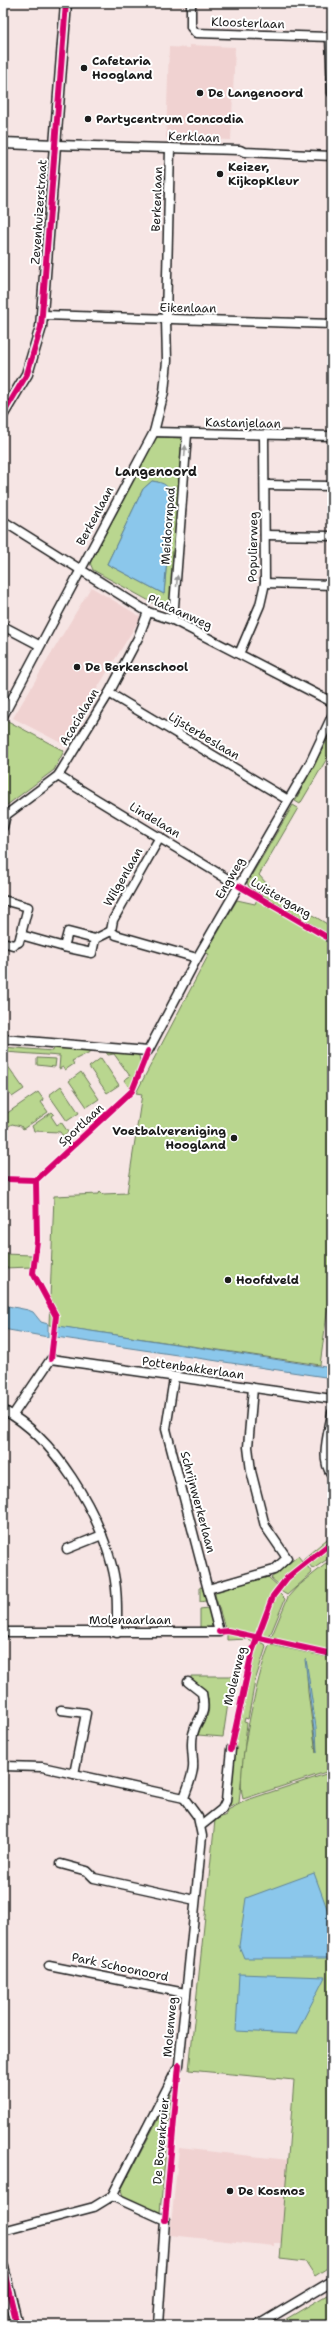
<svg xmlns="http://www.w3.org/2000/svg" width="335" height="2328" font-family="'Shantell Sans',sans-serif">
<rect width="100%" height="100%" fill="#f6e5e4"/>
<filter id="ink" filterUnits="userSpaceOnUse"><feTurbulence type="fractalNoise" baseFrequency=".025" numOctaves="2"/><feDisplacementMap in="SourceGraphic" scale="8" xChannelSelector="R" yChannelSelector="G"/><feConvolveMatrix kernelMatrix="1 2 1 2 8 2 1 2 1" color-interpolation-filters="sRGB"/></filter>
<g filter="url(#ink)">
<!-- built -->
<g fill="#f0d2d1">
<path d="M190 45 235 47 231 140 166 138 169 47 190 48Z"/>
<path d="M91 587 141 617 63 744 13 718Z"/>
<path d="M179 2148 289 2160 281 2243H274V2246L170 2235Z"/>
</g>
<!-- green -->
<g fill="#b9d68f" stroke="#6a7956" fill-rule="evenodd">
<path d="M155 437 182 438 183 442 172 595 170 606 164 609 93 570 90 563ZM152 481 158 482 172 498 164 594 107 564 143 489Z"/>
<path d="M6 720 64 751 54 770 3 808V725Z"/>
<path d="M332 731V750L300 804 295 801Z"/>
<path d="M293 805 298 808 259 875 273 891 332 927V936L249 887 247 883Z"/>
<path d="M257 899 332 943V1277L320 1365 49 1325 54 1196 99 1194 100 1191 103 1194 127 1193 142 1094 136 1093 209 954 206 953 237 900 255 904Z"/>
<path d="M54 1045 98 1048 72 1061 74 1064 65 1070 63 1067 59 1069 60 1056 5 1052 3 1054V1047L53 1051Z"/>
<path d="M103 1048 132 1051 139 1056C143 1070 139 1078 131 1090L124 1080 130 1076 114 1054 108 1055Z"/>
<path d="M37 1058 56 1059 55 1067 37 1065Z"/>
<path d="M101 1058 119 1085 107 1093 89 1067Z"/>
<path d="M5 1062 24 1089 12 1097 3 1085V1064Z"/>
<path d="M81 1072 99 1099 87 1107 69 1081Z"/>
<path d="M61 1086 79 1113 67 1121 49 1095Z"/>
<path d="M38 1092 44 1100 41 1102 48 1112 23 1129 21 1126 12 1124 3 1130V1116Z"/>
<path d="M52 1112 54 1114 51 1116 57 1125 61 1122 68 1132 63 1136 60 1132 34 1131 32 1126Z"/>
<path d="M3 1254 32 1255V1267L3 1268Z"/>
<path d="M332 1535V1539L304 1561 303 1559Z"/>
<path d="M332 1544V1556L313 1569 308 1563Z"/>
<path d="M298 1556 303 1562 279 1585 271 1578Z"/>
<path d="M332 1559V1652L271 1638 288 1597 297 1587Z"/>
<path d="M306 1564 312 1573 287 1595 279 1590Z"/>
<path d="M268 1577 278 1586 269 1602 257 1635 225 1628 215 1595 217 1590Z"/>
<path d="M200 1587 204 1588 207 1600 205 1601 200 1602Z"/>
<path d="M278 1592 285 1599 269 1638 260 1636Z"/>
<path d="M208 1608 213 1623 210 1628 200 1629V1609Z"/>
<path d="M227 1633 253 1638 254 1641 253 1643 248 1639 227 1640Z"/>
<path d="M257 1641 265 1644 266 1647 255 1681 248 1719 245 1718 244 1722 247 1723 239 1803 225 1809 239 1713Z"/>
<path d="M272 1645 332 1658V1770L243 1799C235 1773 258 1673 269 1646ZM306 1659 316 1753 308 1692Z"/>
<path d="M191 1676H232L223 1737 198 1735C205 1715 212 1719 207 1694L191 1683Z"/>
<path d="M332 1772V2265L315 2276 306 2262 280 2259 294 2080 189 2070 215 1820 226 1815V1811L247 1800Z"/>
<path d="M171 2094 160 2213 123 2196 121 2190Z"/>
<path d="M332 2292V2301L329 2303 332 2309V2325H276Z"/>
</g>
<!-- water -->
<g fill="#8bc7eb" stroke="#5f8398">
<path d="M152 481C165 483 169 485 172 498L164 594 107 564 143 489Z"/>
<path d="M3 1305 28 1310 33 1312 41 1322 48 1324V1337L3 1329Z"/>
<path d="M58 1326 332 1368V1378L56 1337Z"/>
<path d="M306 1659 316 1727 317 1753 305 1660Z"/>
<path d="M314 1873 332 1922V1958H244L239 1946 246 1898Z"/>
<path d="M239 1974 325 1977 296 2034 236 2031Z"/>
</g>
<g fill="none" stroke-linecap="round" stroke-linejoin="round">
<!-- minor casing -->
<g stroke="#1c1c1c" stroke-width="11">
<g id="minor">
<path d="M191 3V27L196 33 330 37"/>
<path d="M332 32 330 37 332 93"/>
<path d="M56 145 240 150 244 152 332 156"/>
<path d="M43 315 332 324"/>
<path d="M154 432 332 436"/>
<path d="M265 485 332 486"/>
<path d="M3 521 148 612 173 620 332 702"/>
<path d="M265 535 332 536"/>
<path d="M265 583 332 585"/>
<path d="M173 620 187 434"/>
<path d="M3 626 39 645"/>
<path d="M239 654 260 605 265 583 264 435"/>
<path d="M109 693 288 800"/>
<path d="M3 716 154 432 164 392 167 361 166 319 170 148"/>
<path d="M58 776 239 886"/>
<path d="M6 815 58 776 109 693 138 638 148 612"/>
<path d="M3 827 6 815"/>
<path d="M160 837 113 920 111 931 116 935 197 958"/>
<path d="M3 900 28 907 19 942 13 945 3 942"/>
<path d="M21 935 64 947 68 932 95 939 111 931"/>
<path d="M64 947 92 953 95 939"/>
<path d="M3 1039 148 1051 197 958 310 763 332 716"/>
<path d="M3 1410C55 1437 98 1511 112 1566 118 1588 117 1610 117 1633"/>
<path d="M332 1413C329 1432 319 1460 332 1475"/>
<path d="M13 1415 51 1359 332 1399"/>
<path d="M67 1549 102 1535"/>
<path d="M208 1589 274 1570 287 1558 265 1526 251 1471 248 1447 253 1388"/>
<path d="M3 1632H219L166 1429 174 1378"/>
<path d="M61 1710 86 1713 74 1774"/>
<path d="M3 1766 42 1767 184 1798"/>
<path d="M202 1825 222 1809 226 1801 231 1749"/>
<path d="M61 1864 87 1871 94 1878 195 1900"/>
<path d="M49 1966 185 1993"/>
<path d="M112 2196 165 2220 158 2325"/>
<path d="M3 2231 94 2207 112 2196 179 2065 202 1836 198 1817 184 1798C187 1789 192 1778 193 1768 194 1757 190 1746 193 1734 197 1715 207 1720 202 1693L188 1682"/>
<path d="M258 2325 332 2281"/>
</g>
</g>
<!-- tertiary casing -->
<g stroke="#1c1c1c" stroke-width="13">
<g id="tertiary">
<path d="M3 143 56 145"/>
<path d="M3 414 27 374 41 327 66 3"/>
<path d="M3 2267 17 2325"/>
</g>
</g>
<!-- minor -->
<use href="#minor" stroke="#fff" stroke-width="8"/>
<!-- tertiary -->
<use href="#tertiary" stroke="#fff" stroke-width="10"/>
<!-- cycleway casing -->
<g stroke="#fff" stroke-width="8">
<g id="cycleway">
<path d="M3 414 27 374 41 327 66 3"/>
<path d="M239 886 332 940"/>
<path d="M3 1179 36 1180 132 1091 148 1051"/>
<path d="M36 1180 37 1241 33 1273 56 1316 51 1359"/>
<path d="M219 1632 228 1631 332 1654"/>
<path d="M231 1749 252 1652 273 1596 287 1578 332 1542"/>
<path d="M165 2220 179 2065"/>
<path d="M3 2267 17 2325"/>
</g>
</g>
<!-- cycleway -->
<use href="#cycleway" stroke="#d6006c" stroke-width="6"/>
</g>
<!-- one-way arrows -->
<defs><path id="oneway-solid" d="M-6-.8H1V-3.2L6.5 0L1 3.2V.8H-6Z"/></defs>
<g fill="#999">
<use href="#oneway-solid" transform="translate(185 451) rotate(-86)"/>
<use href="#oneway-solid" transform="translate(177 581) rotate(-85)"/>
</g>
</g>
<!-- markers -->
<g fill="#1c1c1c" stroke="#fff" stroke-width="1.5">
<circle cx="84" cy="68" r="4"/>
<circle cx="200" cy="93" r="4"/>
<circle cx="88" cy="119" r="4"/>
<circle cx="220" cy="174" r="4"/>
<circle cx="77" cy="667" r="4"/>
<circle cx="234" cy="1138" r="4"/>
<circle cx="228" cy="1280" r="4"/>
<circle cx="230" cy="2191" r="4"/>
</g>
<g text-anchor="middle" stroke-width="4" stroke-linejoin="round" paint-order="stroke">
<!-- street labels -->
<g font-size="12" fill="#1c1c1c" stroke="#fff">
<text transform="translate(248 23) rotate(2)" y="4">Kloosterlaan</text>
<text transform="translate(194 137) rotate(2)" y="4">Kerklaan</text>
<text transform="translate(157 199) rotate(-88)" y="4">Berkenlaan</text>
<text transform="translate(39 212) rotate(-86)" y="4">Zevenhuizerstraat</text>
<text transform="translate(188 308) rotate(1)" y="4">Eikenlaan</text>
<text transform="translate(243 423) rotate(1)" y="4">Kastanjelaan</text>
<text transform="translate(95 516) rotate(-62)" y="4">Berkenlaan</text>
<text transform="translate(168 526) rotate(-86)" y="4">Meidoornpad</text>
<text transform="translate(253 547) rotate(-89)" y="4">Populierweg</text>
<text transform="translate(180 612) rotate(24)" y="4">Plataanweg</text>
<text transform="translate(79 717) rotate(-59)" y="4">Acacialaan</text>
<text transform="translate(204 736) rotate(31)" y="4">Lijsterbeslaan</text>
<text transform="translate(155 820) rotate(31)" y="4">Lindelaan</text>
<text transform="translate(123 877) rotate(-60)" y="4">Wilgenlaan</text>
<text transform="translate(230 878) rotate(-60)" y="4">Engweg</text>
<text transform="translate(281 898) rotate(30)" y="4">Luistergang</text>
<text transform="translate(81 1125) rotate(-43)" y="4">Sportlaan</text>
<text transform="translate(193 1368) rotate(8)" y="4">Pottenbakkerlaan</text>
<text transform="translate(198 1502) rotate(75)" y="4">Schrijnwerkerlaan</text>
<text x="130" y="1624">Molenaarlaan</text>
<text transform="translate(235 1676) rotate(-76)" y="4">Molenweg</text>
<text transform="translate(120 1967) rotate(12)" y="4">Park Schoonoord</text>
<text transform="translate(170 2027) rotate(-85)" y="4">Molenweg</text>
<text transform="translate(161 2141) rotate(-85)" y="4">De Bovenkruier</text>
</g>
<!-- poi labels -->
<g font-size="12" font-weight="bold" fill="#1c1c1c" stroke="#fff" text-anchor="start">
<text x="92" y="65">Cafetaria<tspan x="92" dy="14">Hoogland</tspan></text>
<text x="208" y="97">De Langenoord</text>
<text x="96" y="123">Partycentrum Concodia</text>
<text x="228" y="171">Keizer,<tspan x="228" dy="14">KijkopKleur</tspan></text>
<text x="85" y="671">De Berkenschool</text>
<text x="226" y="1135" text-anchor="end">Voetbalvereniging<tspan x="226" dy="14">Hoogland</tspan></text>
<text x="236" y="1284">Hoofdveld</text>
<text x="238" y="2195">De Kosmos</text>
</g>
<!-- neighbourhood labels -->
<g font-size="13" font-weight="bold" fill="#1c1c1c" stroke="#fff">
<text x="156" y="476">Langenoord</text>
</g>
</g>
<!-- margin -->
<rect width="335" height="2328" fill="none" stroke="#fff" stroke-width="16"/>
<rect x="8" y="8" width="319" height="2312" fill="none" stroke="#1c1c1c" stroke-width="1.5" filter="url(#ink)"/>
</svg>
